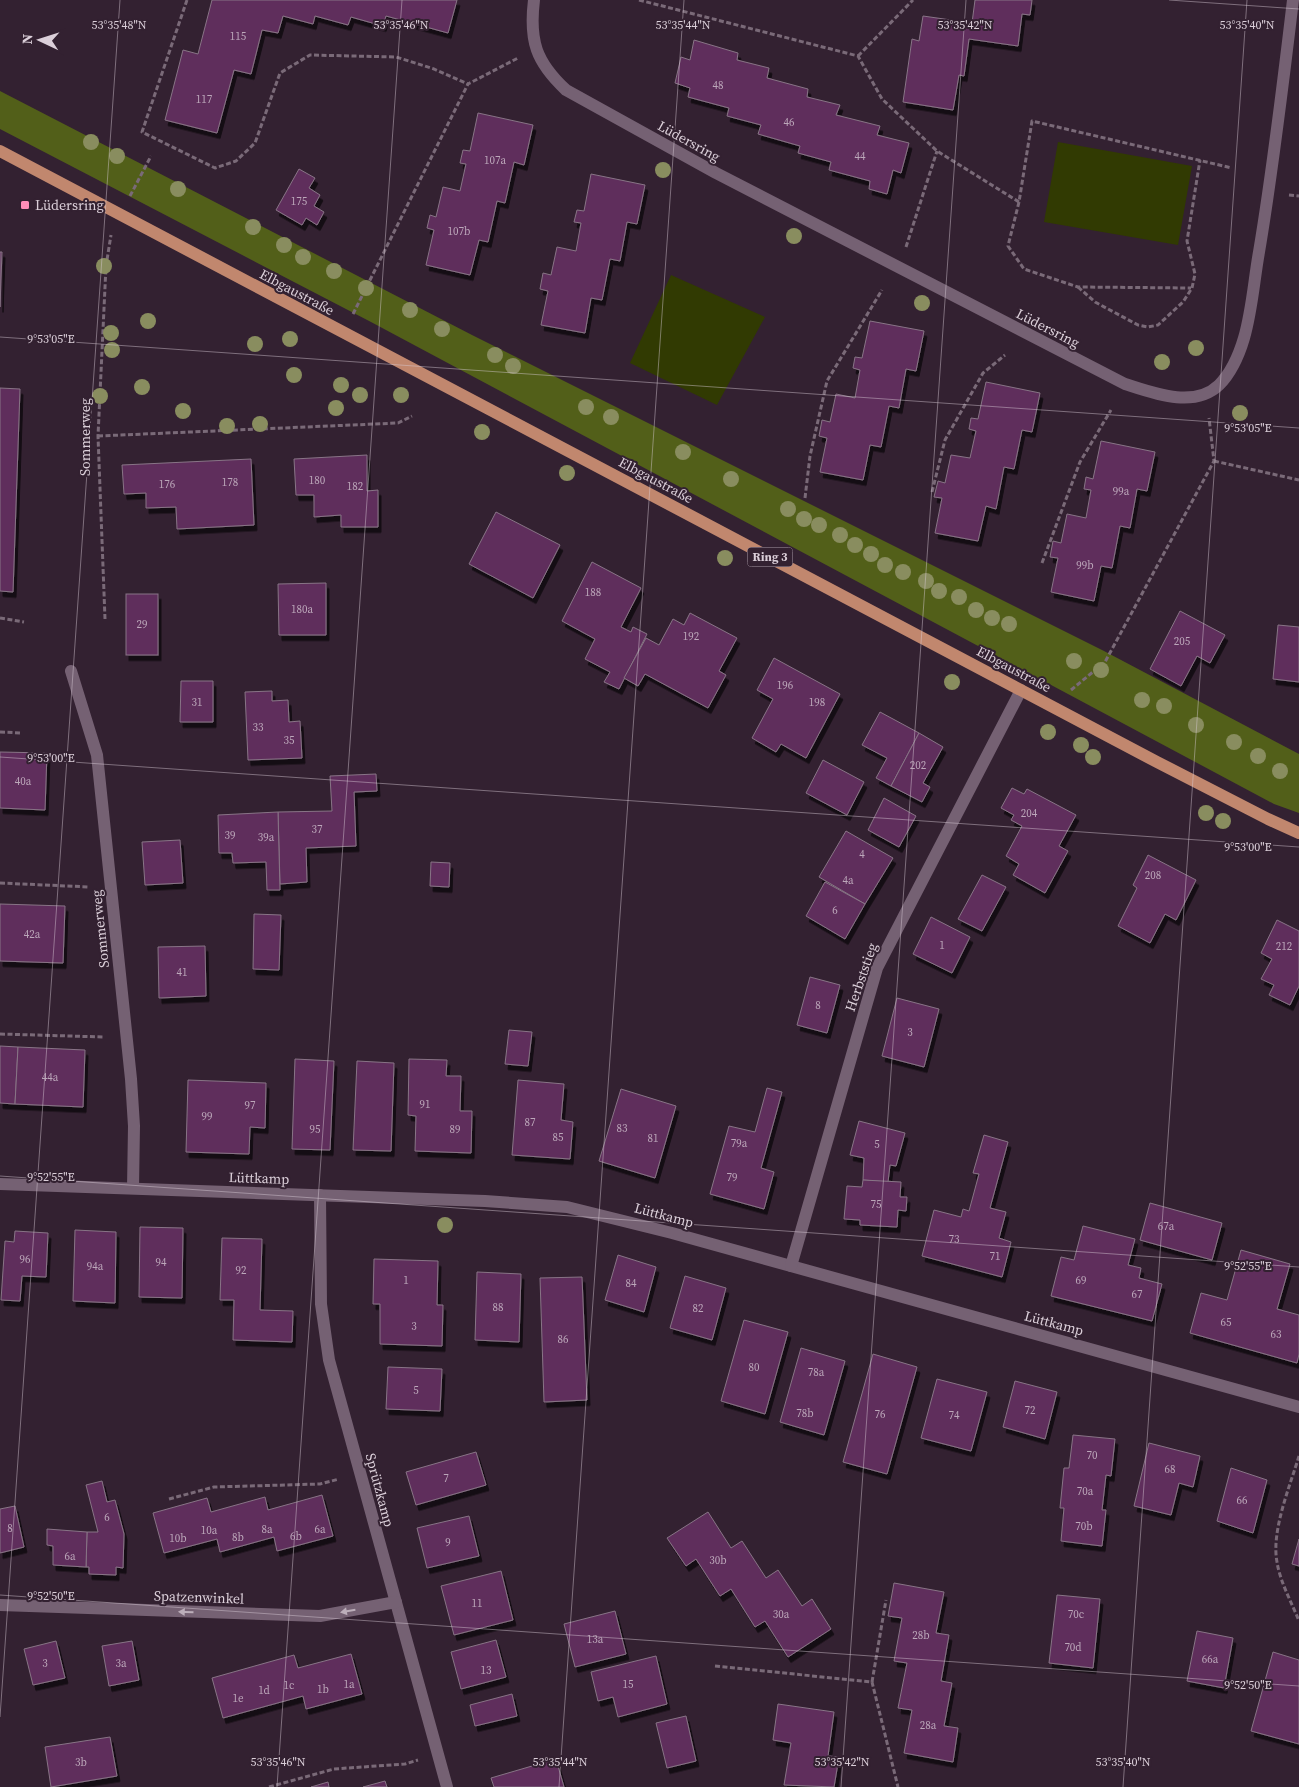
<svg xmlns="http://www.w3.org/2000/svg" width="1299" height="1787" font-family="'Source Serif 4',serif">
<defs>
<filter id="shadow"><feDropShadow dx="3" dy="5.5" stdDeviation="0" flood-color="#0009"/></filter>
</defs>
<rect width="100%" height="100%" fill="#332131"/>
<!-- green -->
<g fill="#313a02">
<path d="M1058 142 1192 166 1178 245 1044 222Z"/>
<path d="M671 275 765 317 717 405 630 363Z"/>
</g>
<!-- forest -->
<path fill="#525f19" d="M0 91 472 335 1104 651 1299 754V813L1274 804 371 322 0 129Z"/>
<!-- building -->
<g fill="#5f2f5c" stroke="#887486" filter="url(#shadow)">
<path d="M212 0H457L448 33 386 16 383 26 351 17 348 25 315 16 313 24 283 16 278 33 262 30 251 74 234 70 217 133 165 120 183 50 198 54Z"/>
<path d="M975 0H1032L1030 15 1022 14 1018 46 969 39 964 76 959 75 953 110 903 102 912 39 919 41 923 16 972 23Z"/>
<path d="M694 40 738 53 737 60 769 68 767 78 808 89 807 97 840 105 836 115 880 126 877 135 909 143 901 173 893 170 887 194 869 189 870 181 829 170 831 162 798 153 800 146 758 134 761 125 727 116 729 108 688 97 690 88 675 83 681 57 690 60Z"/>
<path d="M478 113 533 125 524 165 514 162 505 203 497 201 488 242 479 240 470 275 426 265 434 230 427 228 430 215 436 217 443 187 460 191 466 164 460 163 463 150 470 151Z"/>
<path d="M299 169 315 178 309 188 320 195 314 206 324 212 317 225 306 218 302 225 276 210Z"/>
<path d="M591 174 645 185 637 224 627 222 620 261 610 259 602 300 591 298 585 333 541 325 548 291 540 289 543 273 551 275 557 247 576 251 581 223 574 222 577 210 584 211Z"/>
<path d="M0 252H2L0 307Z"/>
<path d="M870 321 924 331 916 371 906 369 899 408 889 406 881 447 870 445 863 480 820 472 827 438 819 436 822 420 830 422 836 394 855 398 860 370 853 368 855 357 862 358Z"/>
<path d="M986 382 1040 393 1032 432 1022 430 1014 469 1004 467 996 509 986 506 978 541 935 533 942 498 934 497 938 481 945 483 951 455 970 458 976 431 969 429 971 418 978 419Z"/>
<path d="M0 388 20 389 13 592 0 591Z"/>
<path d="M1101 441 1155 452 1147 491 1137 489 1130 528 1120 526 1112 568 1101 566 1094 601 1051 592 1058 558 1050 557 1053 541 1061 543 1067 514 1086 518 1091 490 1084 489 1086 477 1093 479Z"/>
<path d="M367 455V491L378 490V527H341V515L314 517V495H296L294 459Z"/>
<path d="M251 459 254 525 177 529 176 507 146 508V493L124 494 122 465Z"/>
<path d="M496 512 560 545 533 598 469 564Z"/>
<path d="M592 562 641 588 621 627 631 632 633 627 647 634 619 689 604 682 610 672 585 659 595 639 562 621Z"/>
<path d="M326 583V635H279L278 584Z"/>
<rect x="126" y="594" width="32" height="61"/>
<path d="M1180 611 1225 635 1210 663 1197 656 1181 686 1150 669Z"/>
<path d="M690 613 737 638 719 671 726 675 708 708 645 674 638 686 624 678 646 638 659 645 673 619 684 625Z"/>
<path d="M1278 625 1299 627V682L1273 679Z"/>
<path d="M774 658 840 694 806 758 781 744 776 752 752 738 773 699 757 690Z"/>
<path d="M181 681H213V722H180Z"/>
<path d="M272 691V701L288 700 289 722 300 721 302 758 248 760 245 692Z"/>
<path d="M880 712 919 733 891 786 876 778 887 758 862 745Z"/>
<path d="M919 733 943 747 923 783 930 787 922 802 891 786Z"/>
<path d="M0 752 47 753 45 810 0 808Z"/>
<path d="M823 760 864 782 847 815 806 793Z"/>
<path d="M376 774 377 791 354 792 356 846 306 848 307 882 280 884 278 812 332 811 330 776Z"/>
<path d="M1012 788 1024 794 1027 789 1076 815 1059 846 1068 851 1045 893 1013 875 1019 864 1006 856 1022 826 1011 820 1014 815 1001 808Z"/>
<path d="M884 798 916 816 899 847 868 830Z"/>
<path d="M278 812 280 890H267L266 862 233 863 232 853H219L218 815Z"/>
<path d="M846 831 893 858 865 904 819 877Z"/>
<path d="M180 840 183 883 145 885 142 842Z"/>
<path d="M1148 855 1196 880 1176 920 1165 914 1150 943 1118 926 1137 888 1133 885Z"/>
<path d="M431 862 450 863 449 887 430 886Z"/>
<path d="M982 875 1006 887 982 931 958 919Z"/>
<path d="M825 882 865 904 845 939 806 916Z"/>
<path d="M0 904 65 906 63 963 0 961Z"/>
<path d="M254 914 281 915 279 970 253 969Z"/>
<path d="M931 917 970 937 952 973 913 954Z"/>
<path d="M1277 920 1299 931V986L1290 1005 1269 995 1274 985 1261 979 1272 959 1261 953Z"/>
<path d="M205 946 206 996 159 998 158 947Z"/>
<path d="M810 977 840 985 827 1033 797 1025Z"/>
<path d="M897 998 939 1009 924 1067 882 1056Z"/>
<path d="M509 1030 532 1032 528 1066 505 1064Z"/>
<path d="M0 1046 18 1047 15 1104 0 1103Z"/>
<path d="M18 1047 85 1050 83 1107 15 1104Z"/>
<path d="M295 1059 334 1061 330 1150 292 1149Z"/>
<path d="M409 1059 447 1060 446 1076H461L460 1111H472L471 1153 415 1151 416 1116 408 1115Z"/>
<path d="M357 1061 394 1063 391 1151 353 1150Z"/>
<path d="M188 1080 266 1083 265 1128 250 1127 249 1154 186 1152Z"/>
<path d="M518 1080 564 1084 561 1120 573 1122 570 1159 512 1155Z"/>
<path d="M767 1088 782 1092 761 1168 774 1172 764 1209 710 1194 729 1126 755 1132Z"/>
<path d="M621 1089 676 1106 655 1178 599 1161Z"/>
<path d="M859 1121 905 1133 896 1166 890 1165 888 1182 863 1180 864 1158 850 1155Z"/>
<path d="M984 1135 1008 1142 990 1208 1006 1212 999 1238 1011 1242 1002 1277 922 1256 934 1210 961 1217 963 1209 969 1211 979 1174 973 1173Z"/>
<path d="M863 1180 901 1182 900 1197H907L906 1211 898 1210 897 1227 860 1225V1220L844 1219 847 1186 862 1187Z"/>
<path d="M1150 1203 1222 1223 1212 1260 1140 1240Z"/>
<path d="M1083 1226 1135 1239 1128 1265 1141 1268 1139 1278 1162 1284 1152 1321 1051 1296 1061 1257 1074 1260Z"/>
<path d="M140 1227 183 1228 182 1298 139 1297Z"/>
<path d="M75 1230 116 1232 115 1303 73 1301Z"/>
<path d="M15 1231 48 1233 46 1277 22 1276 20 1301 1 1300 5 1241 14 1242Z"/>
<path d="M222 1238 262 1239 260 1310 293 1311 292 1342 233 1340 234 1300H220Z"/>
<path d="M1241 1250 1290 1264 1277 1309 1299 1315V1354L1297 1363 1190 1333 1201 1293 1227 1300Z"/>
<path d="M618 1255 656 1267 644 1312 605 1300Z"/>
<path d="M374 1259 438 1261 437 1305H443L442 1346 380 1344V1304H373Z"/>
<path d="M477 1272 521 1274 519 1342 475 1340Z"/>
<path d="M685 1276 726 1288 712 1340 670 1328Z"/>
<path d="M582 1277 587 1400 544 1402 540 1278Z"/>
<path d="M744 1320 788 1332 765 1414 721 1401Z"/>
<path d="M801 1348 845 1361 824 1435 780 1422Z"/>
<path d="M873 1354 917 1367 887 1474 843 1462Z"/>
<path d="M388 1367 442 1369 440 1411 386 1409Z"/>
<path d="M937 1379 987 1392 971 1451 921 1438Z"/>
<path d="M1015 1381 1057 1392 1045 1439 1003 1427Z"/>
<path d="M1073 1435 1115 1439 1111 1476 1106 1475 1102 1510H1106L1102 1546 1061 1541 1064 1508H1060L1064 1468H1069Z"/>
<path d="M1149 1443 1200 1456 1193 1487 1179 1483 1171 1515 1134 1506Z"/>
<path d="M476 1452 486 1485 416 1505 406 1472Z"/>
<path d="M1231 1468 1267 1480 1253 1533 1217 1521Z"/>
<path d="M102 1481 107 1502 115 1500 124 1534 123 1568 116 1567V1575L89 1574V1567H86L87 1532H98L86 1485Z"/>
<path d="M322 1495 333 1536 277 1551 274 1537 220 1552 217 1539 164 1553 153 1513 207 1498 211 1512 265 1497 268 1510Z"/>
<path d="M15 1506 24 1547 0 1553V1509Z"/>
<path d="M708 1512 731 1548 742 1541 766 1578 778 1570 802 1606 812 1599 831 1629 788 1657 765 1621 755 1627 731 1589 720 1596 696 1559 686 1566 667 1538Z"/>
<path d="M469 1516 479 1556 427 1568 417 1528Z"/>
<path d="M47 1529 87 1532 86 1567 53 1565V1546L47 1545Z"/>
<path d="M1299 1539V1566L1292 1564Z"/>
<path d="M501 1571 513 1620 454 1635 441 1586Z"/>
<path d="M894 1583 944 1592 936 1633 949 1635 941 1681 952 1683 944 1726 958 1728 953 1762 904 1753 912 1710 898 1708 907 1663 894 1661 902 1618 888 1616Z"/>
<path d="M1057 1595 1100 1599 1093 1668 1049 1663Z"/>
<path d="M615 1611 626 1654 575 1667 564 1624Z"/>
<path d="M1197 1631 1233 1638 1224 1688 1187 1681Z"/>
<path d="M496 1640 506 1677 461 1689 451 1652Z"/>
<path d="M56 1641 65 1678 33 1685 24 1649Z"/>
<path d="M132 1641 139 1680 109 1686 102 1646Z"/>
<path d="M1273 1652 1299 1660V1744L1251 1731Z"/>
<path d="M351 1654 362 1694 306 1709 303 1696 223 1718 212 1678 294 1655 298 1668Z"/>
<path d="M656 1656 667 1704 618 1717 613 1697 598 1701 591 1672Z"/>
<path d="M512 1694 517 1716 475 1726 470 1705Z"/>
<path d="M778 1704 834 1712 828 1756 839 1757 834 1787 784 1785 791 1743 773 1740Z"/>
<path d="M686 1716 696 1761 667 1768 656 1723Z"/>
<path d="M110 1737 117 1776 51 1787 45 1747Z"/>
<path d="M556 1759 564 1787H494L491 1778Z"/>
<path d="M385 1781 387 1787H363Z"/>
<path d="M328 1782 329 1787H311Z"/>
</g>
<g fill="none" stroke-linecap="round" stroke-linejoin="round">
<!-- path -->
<g stroke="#7a6a78" stroke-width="3" stroke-dasharray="5 2.5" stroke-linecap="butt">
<path d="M187 0 142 132 215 168 236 161 255 143 280 73 310 55 396 57 434 69 468 84"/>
<path d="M639 0 858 56 882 99 937 151 1019 202 1032 121 1232 168"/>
<path d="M858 56 913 0"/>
<path d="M1289 195 1299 196"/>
<path d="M130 196 151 156"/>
<path d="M1019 202 1008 246 1024 269 1078 287 1191 288"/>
<path d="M906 247 937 151"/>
<path d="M1078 287 1095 302 1138 325 1148 327 1158 325 1183 302 1192 288 1195 274 1187 241 1200 160"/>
<path d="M353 314 468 84 518 58"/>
<path d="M98 436 398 423 412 416"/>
<path d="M1214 461 1299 480"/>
<path d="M932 492 945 440 983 373 1005 355"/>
<path d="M805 498 810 456 827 381 882 290"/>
<path d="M1042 563 1080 462 1111 410"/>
<path d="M0 618 24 622"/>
<path d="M105 619 98 436 106 266 111 235"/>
<path d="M1071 690 1105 662 1214 461 1209 418"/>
<path d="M0 732 22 733"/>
<path d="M0 883 89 887"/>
<path d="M0 1034 104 1037"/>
<path d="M1299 1456C1290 1486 1271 1531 1277 1562 1280 1582 1292 1603 1299 1621"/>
<path d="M169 1499 214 1487 320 1484 339 1479"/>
<path d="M715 1666 872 1682 898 1787"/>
<path d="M872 1682 886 1600"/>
<path d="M269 1787 334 1769 405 1764 418 1760"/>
</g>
<!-- street -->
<g stroke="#756173" stroke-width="12">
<path d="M534 0C529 41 536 62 566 90L716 173 1125 384C1153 393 1194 409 1219 385 1232 372 1239 355 1244 338 1252 311 1254 280 1259 252 1273 169 1283 84 1293 0"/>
<path d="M71 671 97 755 131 1079 134 1126 133 1188"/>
<path d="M0 1184 485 1201 567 1207 672 1233 1299 1407"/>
<path d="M320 1195 321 1304 329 1360 447 1787"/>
<path d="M791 1266 877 968 1021 690"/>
<path d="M0 1605 320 1616 396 1602"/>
</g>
<!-- primary -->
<path stroke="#c1876e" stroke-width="12" d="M0 151 1157 762 1268 819 1299 833"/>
</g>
<!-- trees -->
<g fill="#898d5f">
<circle cx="91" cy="142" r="8"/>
<circle cx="117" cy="156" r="8"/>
<circle cx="663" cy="170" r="8"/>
<circle cx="178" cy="189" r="8"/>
<circle cx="253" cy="227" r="8"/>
<circle cx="794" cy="236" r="8"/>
<circle cx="284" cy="245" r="8"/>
<circle cx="303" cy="257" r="8"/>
<circle cx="104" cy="266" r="8"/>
<circle cx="334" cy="271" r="8"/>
<circle cx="366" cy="288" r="8"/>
<circle cx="922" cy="303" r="8"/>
<circle cx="410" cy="310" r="8"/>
<circle cx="148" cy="321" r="8"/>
<circle cx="442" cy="329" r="8"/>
<circle cx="111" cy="333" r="8"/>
<circle cx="290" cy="339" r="8"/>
<circle cx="255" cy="344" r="8"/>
<circle cx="1196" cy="348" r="8"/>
<circle cx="112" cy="350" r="8"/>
<circle cx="495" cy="355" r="8"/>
<circle cx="1162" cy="362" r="8"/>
<circle cx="513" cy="366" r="8"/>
<circle cx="294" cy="375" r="8"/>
<circle cx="341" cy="385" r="8"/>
<circle cx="142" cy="387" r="8"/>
<circle cx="360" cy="395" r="8"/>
<circle cx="401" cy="395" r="8"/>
<circle cx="100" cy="396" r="8"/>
<circle cx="586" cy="407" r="8"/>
<circle cx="336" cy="408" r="8"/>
<circle cx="183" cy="411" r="8"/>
<circle cx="1240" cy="413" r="8"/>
<circle cx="611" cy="417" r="8"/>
<circle cx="260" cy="424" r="8"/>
<circle cx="227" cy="426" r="8"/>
<circle cx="482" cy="432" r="8"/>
<circle cx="683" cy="452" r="8"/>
<circle cx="567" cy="473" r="8"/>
<circle cx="731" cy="479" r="8"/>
<circle cx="788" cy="509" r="8"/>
<circle cx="804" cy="519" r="8"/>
<circle cx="819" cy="525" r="8"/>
<circle cx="840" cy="535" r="8"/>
<circle cx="855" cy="545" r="8"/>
<circle cx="871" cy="554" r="8"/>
<circle cx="725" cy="558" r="8"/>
<circle cx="885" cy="565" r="8"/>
<circle cx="903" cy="572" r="8"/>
<circle cx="926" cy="581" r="8"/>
<circle cx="939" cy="591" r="8"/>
<circle cx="959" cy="597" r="8"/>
<circle cx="976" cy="610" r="8"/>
<circle cx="992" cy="618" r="8"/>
<circle cx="1009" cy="624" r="8"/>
<circle cx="1074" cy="661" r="8"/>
<circle cx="1101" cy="670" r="8"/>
<circle cx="952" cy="682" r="8"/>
<circle cx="1142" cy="700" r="8"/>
<circle cx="1164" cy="706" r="8"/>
<circle cx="1196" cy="725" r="8"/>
<circle cx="1048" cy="732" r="8"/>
<circle cx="1234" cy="742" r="8"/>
<circle cx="1081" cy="745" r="8"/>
<circle cx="1258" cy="756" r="8"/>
<circle cx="1093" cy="757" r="8"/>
<circle cx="1280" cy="771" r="8"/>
<circle cx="1206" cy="813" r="8"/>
<circle cx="1223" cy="821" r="8"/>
<circle cx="445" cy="1225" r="8"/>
</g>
<!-- one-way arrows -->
<defs><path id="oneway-solid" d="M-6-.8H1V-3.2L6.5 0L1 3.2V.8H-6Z" transform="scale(1.25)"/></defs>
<g fill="#bcaeba">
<use href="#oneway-solid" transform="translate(348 1611) rotate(170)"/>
<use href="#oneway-solid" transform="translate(186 1612) rotate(-178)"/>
</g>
<!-- ticks -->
<path fill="none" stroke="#dbcfd9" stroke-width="1" stroke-opacity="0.45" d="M1169 0 1299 9M0 337 1299 428M0 757 1299 847M0 1176 1299 1267M0 1595 1299 1686M0 1717 120 0M277 1787 402 0M559 1787 684 0M841 1787 966 0M1123 1787 1247 0"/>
<!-- markers -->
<rect fill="#ff8eb9" stroke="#332131" stroke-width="2" x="20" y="200" width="10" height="10" rx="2.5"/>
<g text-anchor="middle" stroke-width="4" stroke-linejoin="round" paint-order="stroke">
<!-- number labels -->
<g font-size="11" fill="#bca7ba">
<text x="238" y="40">115</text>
<text x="718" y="89">48</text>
<text x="204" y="103">117</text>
<text x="789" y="126">46</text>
<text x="860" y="160">44</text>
<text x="495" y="164">107a</text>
<text x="299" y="205">175</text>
<text x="459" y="235">107b</text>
<text x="317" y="484">180</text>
<text x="230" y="486">178</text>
<text x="167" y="488">176</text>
<text x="355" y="490">182</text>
<text x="1121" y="495">99a</text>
<text x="1085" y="569">99b</text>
<text x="593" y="596">188</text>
<text x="302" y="613">180a</text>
<text x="142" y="628">29</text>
<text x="691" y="640">192</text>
<text x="1182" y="645">205</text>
<text x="785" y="689">196</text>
<text x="197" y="706">31</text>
<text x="817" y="706">198</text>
<text x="258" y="731">33</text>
<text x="289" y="744">35</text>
<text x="918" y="769">202</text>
<text x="23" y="785">40a</text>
<text x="1029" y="817">204</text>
<text x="317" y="833">37</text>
<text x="230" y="839">39</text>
<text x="266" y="841">39a</text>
<text x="862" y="858">4</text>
<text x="1153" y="879">208</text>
<text x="848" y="884">4a</text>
<text x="835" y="914">6</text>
<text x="32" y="938">42a</text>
<text x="942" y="949">1</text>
<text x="1284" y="950">212</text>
<text x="182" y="976">41</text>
<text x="818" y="1009">8</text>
<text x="910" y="1036">3</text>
<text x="50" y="1081">44a</text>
<text x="425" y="1108">91</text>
<text x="250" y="1109">97</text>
<text x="207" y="1120">99</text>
<text x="530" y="1126">87</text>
<text x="622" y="1132">83</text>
<text x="315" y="1133">95</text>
<text x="455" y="1133">89</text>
<text x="558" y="1141">85</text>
<text x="653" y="1142">81</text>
<text x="739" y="1147">79a</text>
<text x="877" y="1148">5</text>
<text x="732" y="1181">79</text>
<text x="876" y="1208">75</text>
<text x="1166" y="1230">67a</text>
<text x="954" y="1243">73</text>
<text x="995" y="1260">71</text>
<text x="25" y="1263">96</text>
<text x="161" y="1266">94</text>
<text x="95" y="1270">94a</text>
<text x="241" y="1274">92</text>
<text x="406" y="1284">1</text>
<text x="1081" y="1284">69</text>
<text x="631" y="1287">84</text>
<text x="1137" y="1298">67</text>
<text x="498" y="1311">88</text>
<text x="698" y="1312">82</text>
<text x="1226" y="1326">65</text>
<text x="414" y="1330">3</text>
<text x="1276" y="1338">63</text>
<text x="563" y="1343">86</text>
<text x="754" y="1371">80</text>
<text x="816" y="1376">78a</text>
<text x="416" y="1394">5</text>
<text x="1030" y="1414">72</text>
<text x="805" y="1417">78b</text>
<text x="880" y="1418">76</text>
<text x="954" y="1419">74</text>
<text x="1092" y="1459">70</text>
<text x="1170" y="1473">68</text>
<text x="446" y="1482">7</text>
<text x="1085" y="1495">70a</text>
<text x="1242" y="1504">66</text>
<text x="107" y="1521">6</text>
<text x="1084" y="1530">70b</text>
<text x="10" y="1532">8</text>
<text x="267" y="1533">8a</text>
<text x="320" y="1533">6a</text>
<text x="209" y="1534">10a</text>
<text x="296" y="1540">6b</text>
<text x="238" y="1541">8b</text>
<text x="178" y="1542">10b</text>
<text x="448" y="1546">9</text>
<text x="70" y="1560">6a</text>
<text x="718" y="1564">30b</text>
<text x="477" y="1607">11</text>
<text x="781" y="1618">30a</text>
<text x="1076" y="1618">70c</text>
<text x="921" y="1639">28b</text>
<text x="595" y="1643">13a</text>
<text x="1073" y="1651">70d</text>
<text x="1210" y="1663">66a</text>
<text x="45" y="1667">3</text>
<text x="121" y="1667">3a</text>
<text x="486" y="1674">13</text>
<text x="349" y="1688">1a</text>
<text x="628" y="1688">15</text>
<text x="289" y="1689">1c</text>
<text x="323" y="1693">1b</text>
<text x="264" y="1694">1d</text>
<text x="238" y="1702">1e</text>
<text x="928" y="1729">28a</text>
<text x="81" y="1766">3b</text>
</g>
<!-- shield labels -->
<rect fill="#332131" stroke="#a99ba7" stroke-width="1" x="747.5" y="547.5" width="45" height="19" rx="4"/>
<g font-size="12" font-weight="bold" fill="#dbcfd9">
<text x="770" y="561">Ring 3</text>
</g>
<!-- street labels -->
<g font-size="14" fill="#dbcfd9" stroke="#332131">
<text transform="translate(689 141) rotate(29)" y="5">Lüdersring</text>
<text transform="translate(297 292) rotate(28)" y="5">Elbgaustraße</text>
<text transform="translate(1048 328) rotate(27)" y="5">Lüdersring</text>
<text transform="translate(85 437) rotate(-90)" y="5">Sommerweg</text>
<text transform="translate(656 480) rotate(28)" y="5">Elbgaustraße</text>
<text transform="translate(1014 669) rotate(28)" y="5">Elbgaustraße</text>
<text transform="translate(100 929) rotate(-96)" y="5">Sommerweg</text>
<text transform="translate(861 977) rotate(-71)" y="5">Herbststieg</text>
<text transform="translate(259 1178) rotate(2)" y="5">Lüttkamp</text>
<text transform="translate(664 1215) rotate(15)" y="5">Lüttkamp</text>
<text transform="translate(1054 1323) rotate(15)" y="5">Lüttkamp</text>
<text transform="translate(380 1490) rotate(75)" y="5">Sprützkamp</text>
<text transform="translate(199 1597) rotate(2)" y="5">Spatzenwinkel</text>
</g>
<!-- poi labels -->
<g font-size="14" fill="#dbcfd9" stroke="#332131" text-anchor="start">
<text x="35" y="210">Lüdersring</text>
</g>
</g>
<g font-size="12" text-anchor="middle" fill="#dbcfd9" stroke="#332131" stroke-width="4" stroke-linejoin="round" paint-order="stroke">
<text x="119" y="29">53°35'48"N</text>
<text x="401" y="29">53°35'46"N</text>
<text x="683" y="29">53°35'44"N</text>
<text x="965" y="29">53°35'42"N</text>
<text x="1247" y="29">53°35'40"N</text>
<text x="51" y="343">9°53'05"E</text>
<text x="1248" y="432">9°53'05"E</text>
<text x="51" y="762">9°53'00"E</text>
<text x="1248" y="851">9°53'00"E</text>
<text x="51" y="1181">9°52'55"E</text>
<text x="1248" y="1270">9°52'55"E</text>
<text x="51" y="1600">9°52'50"E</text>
<text x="1248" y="1689">9°52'50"E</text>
<text x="278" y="1766">53°35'46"N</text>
<text x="560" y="1766">53°35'44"N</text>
<text x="842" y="1766">53°35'42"N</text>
<text x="1123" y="1766">53°35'40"N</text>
</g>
<!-- north arrow -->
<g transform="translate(40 40) rotate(274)" stroke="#332131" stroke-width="4" paint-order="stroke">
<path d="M0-4L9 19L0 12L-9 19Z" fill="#dbcfd9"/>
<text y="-8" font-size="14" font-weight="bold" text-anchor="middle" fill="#dbcfd9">N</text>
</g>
</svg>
